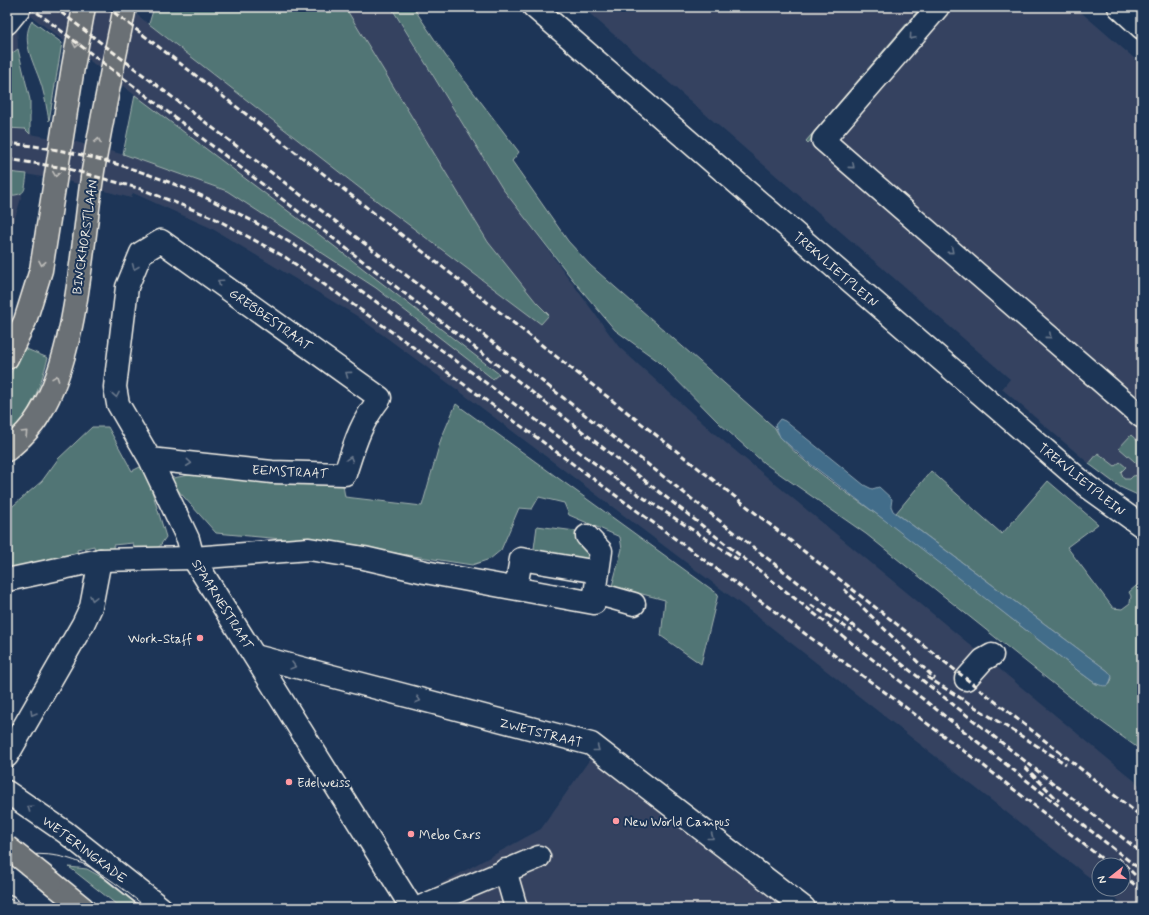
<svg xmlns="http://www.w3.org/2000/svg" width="1149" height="915" font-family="Mynerve,sans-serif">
<rect width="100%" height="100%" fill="#1d3557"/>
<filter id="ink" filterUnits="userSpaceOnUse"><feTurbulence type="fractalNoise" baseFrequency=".025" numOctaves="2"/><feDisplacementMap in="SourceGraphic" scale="8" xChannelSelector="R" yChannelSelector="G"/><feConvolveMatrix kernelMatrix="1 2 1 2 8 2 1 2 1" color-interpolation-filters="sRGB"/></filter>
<g filter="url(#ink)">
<!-- built -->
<g fill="#344361">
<path d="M7 7H127L361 189 541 324 549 315 536 302 488 242 345 7H390L495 177 619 347 715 434 1142 787V908H1128L1104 889H1123V865H1099V885L758 617 474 402 357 316 211 228 133 193 131 198 71 182 25 174 22 195 7 244V128L25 129 30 134 76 142 140 159 157 112 23 10 17 18 18 49 7 57Z"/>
<path d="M582 7H1075L1142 65V497L1120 487 1107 479 1002 389 1010 379Z"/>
<path d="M597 749 795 908H417L413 899 541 829Z"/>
</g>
<!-- green -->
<g fill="#517474" stroke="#a2b2ae">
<path d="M154 7H345L488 242 536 302 549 315 541 324 361 189 149 24Z"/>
<path d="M391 7H413L445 55 519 152 512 161 568 241 590 265 775 428C785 453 863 504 888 522 953 572 1016 623 1081 673L1096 684H1110L1112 678 1108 671 896 513 931 471 1002 534 1048 481 1098 524 1067 547 1113 608 1122 609 1130 603 1131 596 1129 592 1142 581V751L1095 717 866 534 764 463 720 424 658 361 615 330 573 280 502 188Z"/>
<path d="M921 7H925L808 143 806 141Z"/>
<path d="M32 21 62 43 49 121C47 109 45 98 42 87 36 66 19 41 32 21Z"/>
<path d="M18 49 30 100V134L25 129 7 128V103L12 102 10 80 7 77V57Z"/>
<path d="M135 95 321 236 499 374 493 379 376 288 227 191 123 154Z"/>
<path d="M7 172 27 174C24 193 27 194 7 196Z"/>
<path d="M24 348 48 358C39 390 31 413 7 437V380Z"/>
<path d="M456 404 718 594 701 664 661 636 665 600 612 586 622 549 620 537 569 515 564 503 539 497 532 509 519 508 501 550 490 559 472 565 336 544 216 533 168 479 199 473 343 485 345 497 422 506 441 439Z"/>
<path d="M92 427H108L132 471 144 465 166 537 159 547 135 553 133 543 113 545 114 555 96 557 94 546 77 550 79 560 7 578V511L42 481 58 459Z"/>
<path d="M1131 435 1142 445V468L1119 448Z"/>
<path d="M1098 453 1115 466 1120 462 1126 467 1121 472 1124 479H1130L1133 476 1139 475 1142 472V497L1120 487 1089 464Z"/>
<path d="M537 526 591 533 587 563 533 556Z"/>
<path d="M69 867 87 869 103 878 141 908H121Z"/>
</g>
<!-- water -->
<path fill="#436d8a" stroke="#8aa2b0" d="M780 419 785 421 864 485 872 489 879 487 892 499 891 506 893 511 1108 671 1112 676 1109 685C1099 689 1089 678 1081 673L887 522 809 463 780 437 775 425Z"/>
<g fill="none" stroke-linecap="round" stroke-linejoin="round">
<!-- minor casing -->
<g stroke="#f4f1e8" stroke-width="25">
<g id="minor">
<path d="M534 7 1088 487 1142 526"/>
<path d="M938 7 823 140 1142 417"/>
<path d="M1119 7 1142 28"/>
<path d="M7 23 20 7"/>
<path d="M150 459 272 472 345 474C355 443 360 424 380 398L161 241 141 253 127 287 115 387 118 404 150 459 188 539 193 558 412 908"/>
<path d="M587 536 601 551 598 572"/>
<path d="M7 580 100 560 193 558 309 549 364 558 425 572 594 603 598 572 521 559 516 587"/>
<path d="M595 593 634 604"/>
<path d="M255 656 591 744 804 908"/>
<path d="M966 679 983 660 992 655"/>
<path d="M7 756 83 624 91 607 100 560"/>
<path d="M7 792 65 832 161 908"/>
<path d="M505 870 516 908"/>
<path d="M7 906 9 908"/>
<path d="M418 908 539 857"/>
</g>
</g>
<!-- major casing -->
<g stroke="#f4f1e8" stroke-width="25">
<g id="major">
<path d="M7 358 25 321 41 270 73 67 84 7"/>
<path d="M7 450C19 440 31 429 39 415 78 353 82 242 93 171 102 116 114 61 125 7"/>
<path d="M51 882 83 908"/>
</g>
</g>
<!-- minor -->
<use href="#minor" stroke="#1d3557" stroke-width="22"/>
<!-- major -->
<use href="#major" stroke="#6b6f74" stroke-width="22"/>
<!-- tram -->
<g stroke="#f4f1e8" stroke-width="1">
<path d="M7 858C69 844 101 871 147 908"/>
<path d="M7 898 29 908"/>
</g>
<!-- rail -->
<g stroke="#f4f1e8" stroke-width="3" stroke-dasharray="6 3" stroke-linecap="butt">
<path d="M30 7 316 225 518 381 1142 871"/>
<path d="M54 7 444 304 1142 853"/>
<path d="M107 7 347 192 1142 817"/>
<path d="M7 143C129 154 240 206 340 275L624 485 740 561"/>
<path d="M7 159 65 168 141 189 214 218 285 257 402 339 897 701 984 766 1110 865"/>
<path d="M844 589 935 679"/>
<path d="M811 605 852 631"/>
<path d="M927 677 1066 764"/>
<path d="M1025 767 1059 801"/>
<path d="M1118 858 1142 882"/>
<path d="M1123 875 1142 891"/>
</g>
<!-- major-bridge casing -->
<g stroke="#f4f1e8" stroke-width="25" stroke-linecap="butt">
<path id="major-bridge" d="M7 847 51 882"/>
</g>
<!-- major-bridge -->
<use href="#major-bridge" stroke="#6b6f74" stroke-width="22"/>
</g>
<!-- one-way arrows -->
<defs><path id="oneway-chevron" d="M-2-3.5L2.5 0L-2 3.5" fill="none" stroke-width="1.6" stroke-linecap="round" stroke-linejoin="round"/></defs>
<g stroke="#68778a">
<use href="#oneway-chevron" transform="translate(912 37) rotate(131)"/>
<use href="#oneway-chevron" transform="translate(852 166) rotate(41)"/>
<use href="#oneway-chevron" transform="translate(951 251) rotate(41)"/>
<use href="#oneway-chevron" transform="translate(135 267) rotate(112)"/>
<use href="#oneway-chevron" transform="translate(220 282) rotate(-145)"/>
<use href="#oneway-chevron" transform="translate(1049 336) rotate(41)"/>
<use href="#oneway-chevron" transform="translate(348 374) rotate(-144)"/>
<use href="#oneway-chevron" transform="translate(116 395) rotate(80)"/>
<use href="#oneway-chevron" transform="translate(350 459) rotate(-72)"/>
<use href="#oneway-chevron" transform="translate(189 463) rotate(6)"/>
<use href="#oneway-chevron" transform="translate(93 598) rotate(102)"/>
<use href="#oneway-chevron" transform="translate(293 666) rotate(15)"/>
<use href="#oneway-chevron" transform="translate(418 700) rotate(15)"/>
<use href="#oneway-chevron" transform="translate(33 713) rotate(120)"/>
<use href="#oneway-chevron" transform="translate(597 749) rotate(38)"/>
<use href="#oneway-chevron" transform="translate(30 808) rotate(-145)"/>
<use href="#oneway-chevron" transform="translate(711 837) rotate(38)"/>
</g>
<g stroke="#bdbdba">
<use href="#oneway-chevron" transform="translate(76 45) rotate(100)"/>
<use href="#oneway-chevron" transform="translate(98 141) rotate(-80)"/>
<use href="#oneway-chevron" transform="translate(56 174) rotate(98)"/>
<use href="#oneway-chevron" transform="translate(42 263) rotate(101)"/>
<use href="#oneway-chevron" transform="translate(56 378) rotate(-70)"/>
<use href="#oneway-chevron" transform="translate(25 433) rotate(-46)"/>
</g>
</g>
<!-- markers -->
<g fill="#ff9aa2" stroke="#1d3557" stroke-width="1.5">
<circle cx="200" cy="638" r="4"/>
<circle cx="289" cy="782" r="4"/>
<circle cx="616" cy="821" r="4"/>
<circle cx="411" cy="834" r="4"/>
</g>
<g text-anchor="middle" stroke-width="4" stroke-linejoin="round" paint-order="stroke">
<!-- street labels -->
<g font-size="13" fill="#f4f1e8" stroke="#1d3557">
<text transform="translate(84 237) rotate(-82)" y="5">BINCKHORSTLAAN</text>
<text transform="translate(836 269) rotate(41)" y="5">TREKVLIETPLEIN</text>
<text transform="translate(271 319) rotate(35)" y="5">GREBBESTRAAT</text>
<text transform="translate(290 471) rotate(3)" y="5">EEMSTRAAT</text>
<text transform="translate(1082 479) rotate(39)" y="5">TREKVLIETPLEIN</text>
<text transform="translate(223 604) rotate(58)" y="5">SPAARNESTRAAT</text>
<text transform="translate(541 732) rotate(14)" y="5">ZWETSTRAAT</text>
<text transform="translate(85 849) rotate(37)" y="5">WETERINGKADE</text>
</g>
<!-- poi labels -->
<g font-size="13" fill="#f4f1e8" stroke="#1d3557" text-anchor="start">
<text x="192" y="643" text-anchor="end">Work-Staff</text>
<text x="297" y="787">Edelweiss</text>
<text x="624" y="826">New World Campus</text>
<text x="419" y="839">Mebo Cars</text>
</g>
</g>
<!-- margin -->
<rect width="1149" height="915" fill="none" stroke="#1d3557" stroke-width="24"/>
<rect x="12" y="12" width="1125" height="891" fill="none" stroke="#f4f1e8" stroke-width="1.5" filter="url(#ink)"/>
<!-- north arrow -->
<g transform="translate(1111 877) rotate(253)"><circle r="19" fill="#1d3557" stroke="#738091"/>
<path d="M0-3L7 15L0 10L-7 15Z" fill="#ff9aa2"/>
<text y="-6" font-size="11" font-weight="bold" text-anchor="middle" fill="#f4f1e8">N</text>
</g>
</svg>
